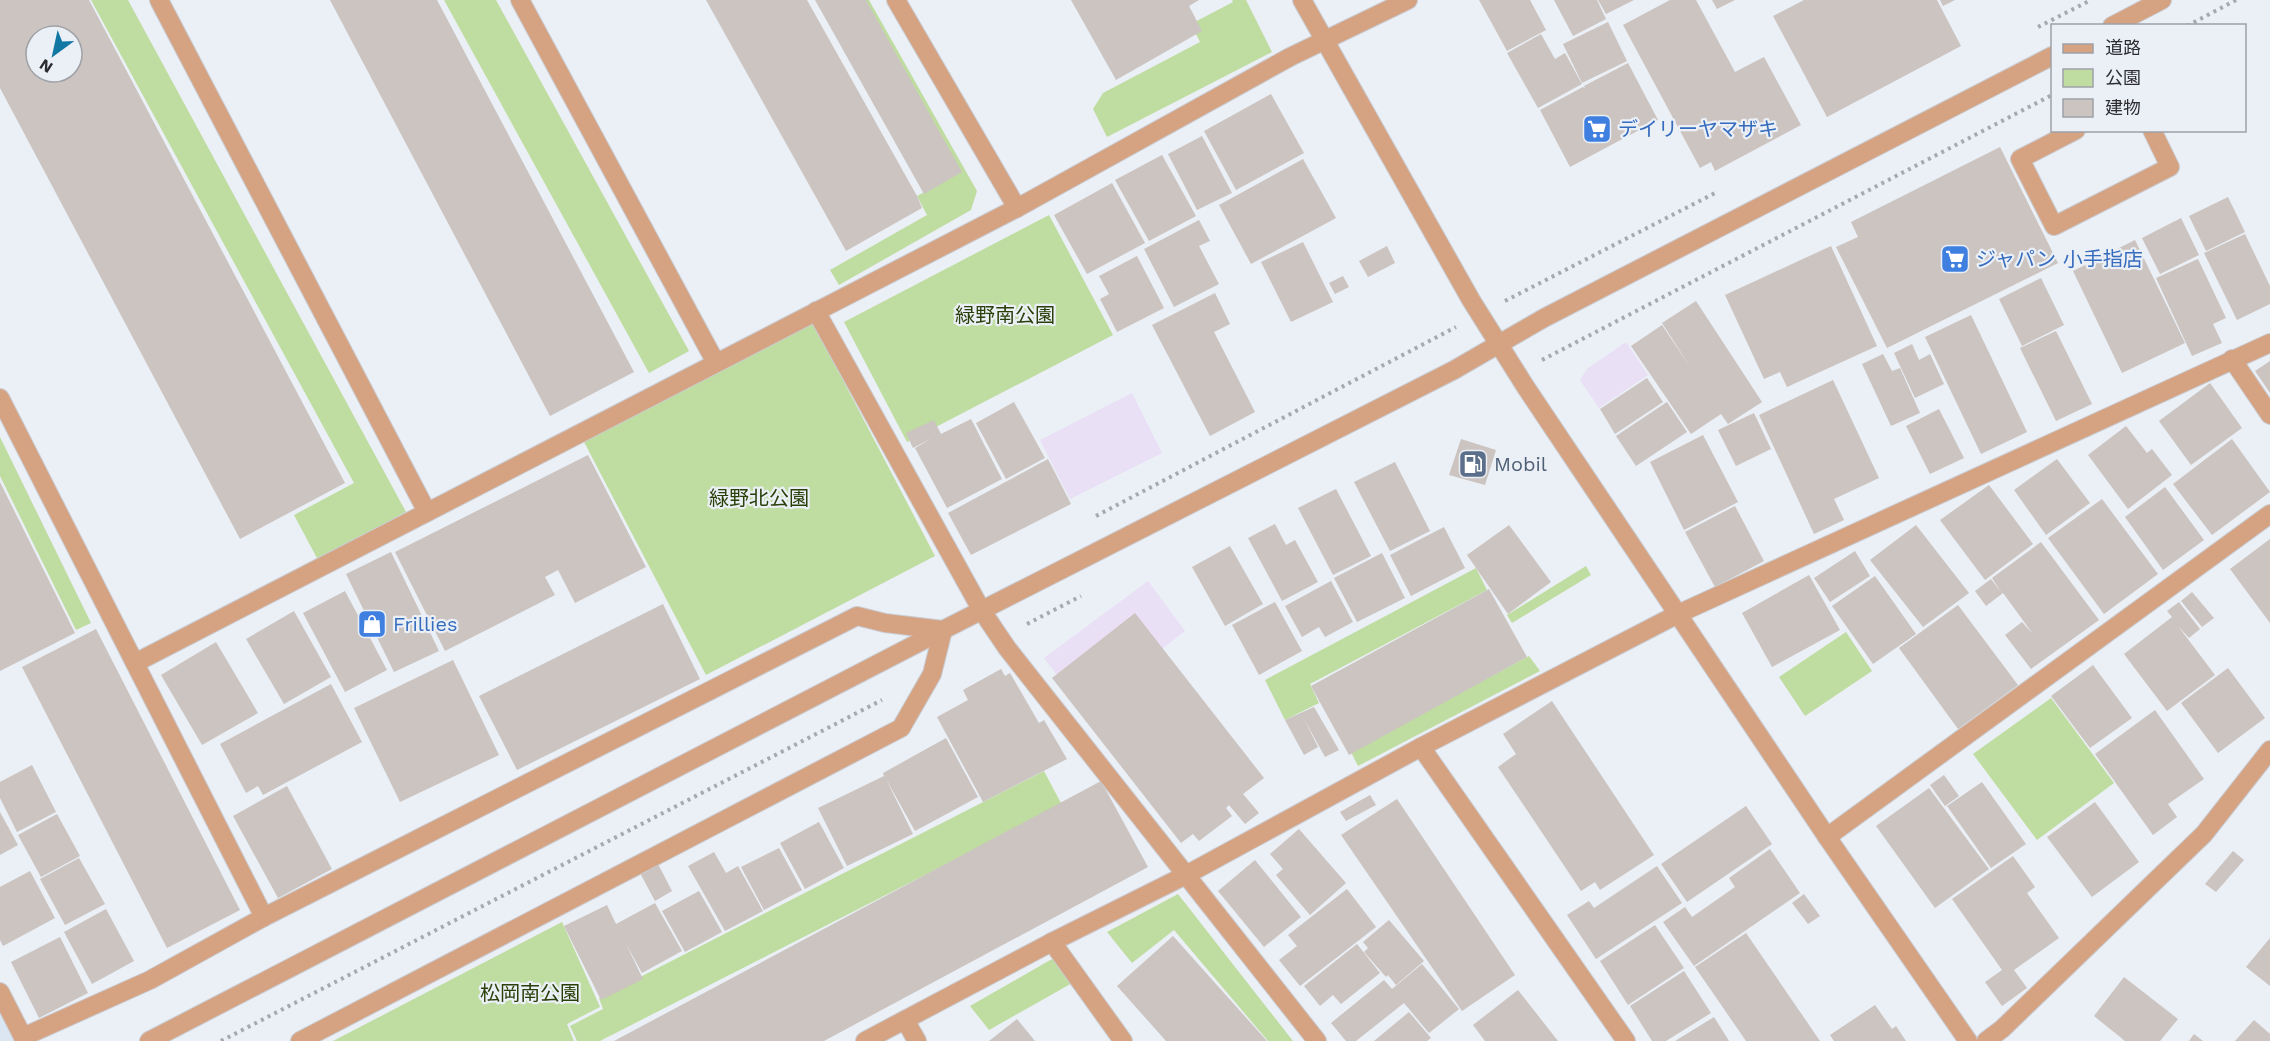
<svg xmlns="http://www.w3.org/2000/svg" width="2270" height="1041" font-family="'Work Sans','Noto Sans JP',sans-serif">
<rect width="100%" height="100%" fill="#ebeff6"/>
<!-- commercial -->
<g fill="#e9e0f6">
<path d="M1626 342 1648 375 1599 408 1580 380 1587 369Z"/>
<path d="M1132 393 1162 453 1070 499 1040 440Z"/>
<path d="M1148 581 1185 631 1161 650 1073 696 1044 658Z"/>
</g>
<!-- built -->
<path fill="#dce5f2" d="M0 1010 16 1041H0Z"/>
<!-- green -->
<g fill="#bfdda0">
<path d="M91 0H128L406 512 318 560 294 515 354 483Z"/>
<path d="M444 0H496L689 351 649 373Z"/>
<path d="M863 0H869L977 191 971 210 839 285 830 270 927 215 917 196 954 176Z"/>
<path d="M1232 0H1246L1272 52 1107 137 1093 109 1103 93 1200 42 1191 24 1233 2Z"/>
<path d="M1049 215 1113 335 907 442 844 322Z"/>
<path d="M812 321 935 556 706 675 583 440Z"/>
<path d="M0 437 91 623 76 630 0 476Z"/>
<path d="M1586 566 1591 575 1512 623 1507 615Z"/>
<path d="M1476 568 1487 590 1310 684 1319 703 1285 720 1265 680Z"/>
<path d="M1846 632 1872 671 1805 716 1779 677Z"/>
<path d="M1529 656 1540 671 1358 766 1351 752Z"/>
<path d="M2051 698 2114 783 2037 840 1973 754Z"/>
<path d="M1044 771 1062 805 600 1041H577L570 1026 603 1009 599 998Z"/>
<path d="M1178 894 1293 1041H1268L1174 930 1132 963 1107 932Z"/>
<path d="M562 922 600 1007 567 1024 574 1041H333Z"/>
<path d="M1052 959 1074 982 989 1030 970 1006Z"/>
</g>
<!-- building -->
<g fill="#cbc4c0" fill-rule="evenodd">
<path d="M0 0H89L345 483 240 539 0 88ZM36 36H72V72H36Z"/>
<path d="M330 0H437L634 372 550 416Z"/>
<path d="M706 0H807L917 196 922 208 846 251Z"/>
<path d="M815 0H866L962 172 924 194Z"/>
<path d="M1071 0H1199L1189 6 1202 31 1116 80Z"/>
<path d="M1479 0H1530L1546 30 1507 51Z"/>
<path d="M1554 0H1597L1606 19 1573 36Z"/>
<path d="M1598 0H1634L1606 14Z"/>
<path d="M1670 0H1696L1735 72 1764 57 1801 125 1715 171 1711 162 1700 168 1623 25Z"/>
<path d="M1712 0H1735L1717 9Z"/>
<path d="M1804 0H1937L1961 46 1827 117 1773 16Z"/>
<path d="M1940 0H1955L1943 6Z"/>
<path d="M1608 22 1627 61 1582 83 1563 44Z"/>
<path d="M1541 34 1555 59 1565 53 1582 84 1538 108 1507 53Z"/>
<path d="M1628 63 1658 120 1570 167 1540 110 1583 87 1585 88 1584 86Z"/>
<path d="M1271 94 1304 153 1236 190 1204 131Z"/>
<path d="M1202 136 1232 193 1197 210 1168 154Z"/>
<path d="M2000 147 2058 263 1887 348 1836 247 1858 237 1851 222Z"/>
<path d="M1162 155 1196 216 1149 241 1115 180Z"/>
<path d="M1303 159 1336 218 1251 264 1219 205Z"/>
<path d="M1112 183 1145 243 1087 274 1054 215Z"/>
<path d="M2228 197 2245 232 2206 251 2189 216Z"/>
<path d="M2181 218 2199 255 2160 274 2142 238Z"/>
<path d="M1199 220 1210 241 1199 246 1219 284 1174 307 1144 249Z"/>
<path d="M2245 234 2270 286V304L2237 320 2204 253Z"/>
<path d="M2135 240 2185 343 2122 373 2073 271Z"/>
<path d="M1303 242 1333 302 1291 322 1261 262Z"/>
<path d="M1387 246 1395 263 1368 277 1359 261Z"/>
<path d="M1831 246 1877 346 1787 387 1780 372 1764 379 1725 295Z"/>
<path d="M1137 256 1164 308 1117 332 1100 299 1109 294 1099 276Z"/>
<path d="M2198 259 2226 318 2213 324 2222 343 2192 356 2156 278Z"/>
<path d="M1343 276 1349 287 1335 294 1329 283Z"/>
<path d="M2041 278 2064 325 2022 346 1999 299Z"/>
<path d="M1215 293 1230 324 1214 332 1255 412 1210 436 1152 325Z"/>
<path d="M1696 301 1762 402 1728 424 1721 414 1691 434 1631 346 1662 325 1691 368 1662 323Z"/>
<path d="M1971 315 2027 432 1981 454 1925 337Z"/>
<path d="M2056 331 2092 404 2056 421 2020 348Z"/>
<path d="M1912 344 1919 360 1930 354 1944 384 1915 398 1894 353Z"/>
<path d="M1883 354 1892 371 1900 368 1920 413 1891 426 1862 364Z"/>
<path d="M2270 361V393L2255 371Z"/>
<path d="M1647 378 1663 402 1615 434 1600 409Z"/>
<path d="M1833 380 1879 478 1834 499 1844 520 1814 534 1759 415Z"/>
<path d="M2210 383 2242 428 2191 465 2159 421Z"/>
<path d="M1014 402 1045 458 1006 479 976 423Z"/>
<path d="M1667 402 1687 432 1636 466 1616 436Z"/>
<path d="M1939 409 1964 458 1930 474 1906 426Z"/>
<path d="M1754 413 1771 449 1736 466 1718 430Z"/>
<path d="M971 419 1002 479 947 508 915 448 932 438 913 448 906 433 934 420 941 434Z"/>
<path d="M2126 426 2147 453 2152 449 2172 475 2128 509 2088 455Z"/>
<path d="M1703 435 1738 502 1684 530 1650 462Z"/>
<path d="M1461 439 1496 450 1485 485 1449 475Z"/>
<path d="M2232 439 2270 492 2212 535 2173 484Z"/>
<path d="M588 455 646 567 575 603 558 570 545 577 555 595 445 651 395 552Z"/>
<path d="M1048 459 1071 504 971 555 948 513Z"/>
<path d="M2057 459 2090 503 2046 535 2014 490Z"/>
<path d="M1395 462 1430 531 1390 551 1354 482Z"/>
<path d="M0 482 75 633 0 671Z"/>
<path d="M1989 485 2033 544 1985 580 1940 520Z"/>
<path d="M2165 487 2204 540 2163 570 2125 517Z"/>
<path d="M1336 489 1371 556 1333 575 1298 508Z"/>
<path d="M2102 499 2158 574 2104 614 2048 538Z"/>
<path d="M1735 506 1764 561 1715 587 1685 532Z"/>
<path d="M1275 524 1286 545 1295 540 1318 582 1282 601 1248 538Z"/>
<path d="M1509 525 1551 582 1508 614 1467 555Z"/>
<path d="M1916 525 1969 593 1923 627 1870 560Z"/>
<path d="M1444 527 1465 568 1411 596 1390 555Z"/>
<path d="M2270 539V623L2230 569Z"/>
<path d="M2041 542 2099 620 2031 669 2005 635 2022 622 2033 634 2003 593 1986 606 1975 591 1991 579 2001 592 1992 578Z"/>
<path d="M1230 546 1263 604 1225 626 1192 567Z"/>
<path d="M1855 551 1870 576 1830 602 1814 578Z"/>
<path d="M391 552 439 651 394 672 346 574Z"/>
<path d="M1382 553 1405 598 1357 622 1334 578Z"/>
<path d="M1809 575 1840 630 1772 667 1742 613Z"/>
<path d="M1875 576 1916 634 1873 664 1832 606Z"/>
<path d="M1331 581 1353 622 1325 637 1319 627 1302 637 1285 606Z"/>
<path d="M1489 589 1527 657 1349 755 1311 686Z"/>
<path d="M345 591 387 670 345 692 303 613Z"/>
<path d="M2192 592 2214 618 2202 627 2181 601Z"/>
<path d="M1275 602 1302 651 1259 675 1232 625Z"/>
<path d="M2179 602 2200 629 2189 638 2178 626 2215 675 2167 711 2124 654 2172 617 2167 611Z"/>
<path d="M663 604 700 679 517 770 479 696Z"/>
<path d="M1958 605 2018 685 1958 729 1899 648Z"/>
<path d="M294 611 331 677 284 704 246 639Z"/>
<path d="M1135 613 1264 778 1243 794 1259 813 1245 824 1229 805 1226 808 1232 816 1199 841 1193 834 1181 843 1052 678Z"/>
<path d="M96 629 240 910 167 948 22 667Z"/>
<path d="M216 642 258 713 202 745 161 675Z"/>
<path d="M453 660 499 755 400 802 354 708Z"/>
<path d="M2093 665 2132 718 2090 748 2051 696Z"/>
<path d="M2228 668 2265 718 2218 753 2181 703Z"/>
<path d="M1001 669 1005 676 1010 673 1039 723 1044 720 1067 759 983 802 937 717 968 700 963 690Z"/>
<path d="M331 684 362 742 263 795 258 786 246 793 220 744Z"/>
<path d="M1552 701 1654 855 1600 890 1595 882 1581 891 1498 767 1516 754 1503 734Z"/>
<path d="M1314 707 1339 750 1325 757 1304 719 1318 747 1304 755 1285 720Z"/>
<path d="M2155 710 2204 779 2168 804 2177 817 2153 835 2095 754Z"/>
<path d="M946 738 978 797 915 831 886 779 913 834 847 866 818 808 884 776 883 773Z"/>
<path d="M32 765 56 812 17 832 0 798V782Z"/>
<path d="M1944 775 1959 796 1945 806 1930 785Z"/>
<path d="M1101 781 1148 867 824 1041H614Z"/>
<path d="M1982 782 2026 844 1991 868 1947 806Z"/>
<path d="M287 786 332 869 278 898 233 816Z"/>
<path d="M1929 788 1989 869 1935 908 1876 826Z"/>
<path d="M1370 795 1376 805 1346 821 1340 812Z"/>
<path d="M1397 799 1515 975 1462 1011 1341 835Z"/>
<path d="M2095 802 2139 862 2092 897 2047 837Z"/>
<path d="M1746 806 1772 844 1687 902 1661 864Z"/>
<path d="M0 812 18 845 0 855Z"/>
<path d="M57 814 80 856 41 877 18 835Z"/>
<path d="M819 822 844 868 805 889 780 843Z"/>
<path d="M1299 829 1346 883 1310 915 1276 875 1283 869 1270 854Z"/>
<path d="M779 848 802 890 764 910 741 867Z"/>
<path d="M1770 849 1800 893 1694 966 1663 922 1685 907 1692 917 1735 887 1729 878Z"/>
<path d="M2233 851 2244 860 2216 892 2205 884Z"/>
<path d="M714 852 726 873 738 866 763 911 725 931 688 866Z"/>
<path d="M2013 856 2035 887 2027 893 2059 938 2014 970 2027 988 2002 1006 1985 982 2002 970 1952 899Z"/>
<path d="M79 858 105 904 65 925 40 879Z"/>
<path d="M1255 860 1301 917 1264 947 1218 891Z"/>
<path d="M658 864 672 891 655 901 640 873Z"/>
<path d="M1657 866 1682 903 1596 959 1567 915 1589 901 1594 908Z"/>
<path d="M30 871 55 918 3 946 0 940V887Z"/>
<path d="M1347 889 1376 927 1300 986 1279 960 1297 946 1288 935Z"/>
<path d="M699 891 722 932 685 952 662 911Z"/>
<path d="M1804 894 1820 916 1808 924 1792 903Z"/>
<path d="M655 903 682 951 642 973 626 944 643 979 601 1000 564 926 607 905 616 924Z"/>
<path d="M106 909 134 961 92 984 64 932Z"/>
<path d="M1389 920 1424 961 1396 985 1388 975 1386 977 1364 952 1368 948 1363 942Z"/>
<path d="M1655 925 1684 968 1628 1005 1600 961Z"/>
<path d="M1746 933 1820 1041H1746L1695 967Z"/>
<path d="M1173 936 1267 1041H1166L1117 986Z"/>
<path d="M60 937 88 993 39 1018 11 962Z"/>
<path d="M2270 938V986L2246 967Z"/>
<path d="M1357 944 1380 973 1341 1004 1333 995 1320 1006 1304 986Z"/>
<path d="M1422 964 1459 1009 1429 1033 1404 1003 1356 1041H1346L1331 1023 1384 980 1392 989Z"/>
<path d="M1684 971 1711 1013 1666 1041H1652L1630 1006Z"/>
<path d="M2124 977 2178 1019 2160 1041H2125L2094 1016Z"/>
<path d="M1518 990 1558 1041H1485L1473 1025Z"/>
<path d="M1875 1005 1892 1029 1896 1026 1906 1041H1834L1830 1035Z"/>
<path d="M1409 1012 1431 1038 1427 1041H1374Z"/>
<path d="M1714 1017 1729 1041H1675Z"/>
<path d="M1017 1019 1035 1041H989Z"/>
<path d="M2254 1020 2270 1034V1041H2235Z"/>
<path d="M2194 1034 2203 1041H2189Z"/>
</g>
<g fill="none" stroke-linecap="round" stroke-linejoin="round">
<!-- service casing -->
<g stroke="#c9ccd2" stroke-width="20">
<g id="service">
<path d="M2076 130 2020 159 2054 226 2170 167 2152 130"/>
<path d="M1052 942 1123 1041"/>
<path d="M905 1020 917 1041"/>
</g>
</g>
<!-- minor casing -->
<g stroke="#c9ccd2" stroke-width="20">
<g id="minor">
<path d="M159 0 427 512"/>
<path d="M520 0 716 363"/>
<path d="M896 0 1017 208"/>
<path d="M816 311 982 611 1007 648 1186 875 1052 942 865 1041"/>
<path d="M2232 359 2270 415"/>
<path d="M0 398 264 917"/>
<path d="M135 663 1017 208 1290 57 1408 0"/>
<path d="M1421 747 1626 1041"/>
<path d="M1827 837 2270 514"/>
<path d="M0 992 25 1041"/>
<path d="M23 1037 150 980 264 917 857 616 885 623 943 630 932 674 901 728 300 1041"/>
<path d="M1317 1041 1186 875 1421 747 1678 614 2270 343"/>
<path d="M1986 1041 2002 1029 2204 834 2270 750"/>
</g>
</g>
<!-- tertiary casing -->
<g stroke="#c9ccd2" stroke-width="20">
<g id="tertiary">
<path d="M1302 0 1471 300 1525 386 1827 837 1968 1041"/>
<path d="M2112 26 2162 0"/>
<path d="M149 1041 943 630 1454 370 1544 318 2052 56"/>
</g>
</g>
<!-- path -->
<g stroke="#a6a9ae" stroke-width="4" stroke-dasharray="3 4.5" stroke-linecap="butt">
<path d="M2187 26 2236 0"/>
<path d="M2038 27 2091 0"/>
<path d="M1505 301 1717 192"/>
<path d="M1542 360 2052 95"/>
<path d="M1096 516 1456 327"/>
<path d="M1027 624 1081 596"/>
<path d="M221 1041 882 700"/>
</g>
<!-- service -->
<use href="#service" stroke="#d6a382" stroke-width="18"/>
<!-- minor -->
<use href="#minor" stroke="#d6a382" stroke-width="18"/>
<!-- tertiary -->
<use href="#tertiary" stroke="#d6a382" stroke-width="18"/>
</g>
<!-- icons -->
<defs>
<g id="supermarket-square" transform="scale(1.5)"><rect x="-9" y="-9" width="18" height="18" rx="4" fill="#3f7fe0" stroke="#ebeff6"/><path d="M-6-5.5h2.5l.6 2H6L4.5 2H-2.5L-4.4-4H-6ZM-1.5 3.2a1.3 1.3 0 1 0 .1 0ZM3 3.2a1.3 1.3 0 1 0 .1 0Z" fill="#fff"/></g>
<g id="fuel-square" transform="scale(1.5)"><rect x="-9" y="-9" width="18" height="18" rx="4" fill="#5c6f8a" stroke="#ebeff6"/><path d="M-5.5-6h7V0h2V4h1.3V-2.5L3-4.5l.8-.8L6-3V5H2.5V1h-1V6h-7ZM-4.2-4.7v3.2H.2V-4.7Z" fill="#fff"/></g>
<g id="shop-square" transform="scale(1.5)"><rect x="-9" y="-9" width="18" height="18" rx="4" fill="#3f7fe0" stroke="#ebeff6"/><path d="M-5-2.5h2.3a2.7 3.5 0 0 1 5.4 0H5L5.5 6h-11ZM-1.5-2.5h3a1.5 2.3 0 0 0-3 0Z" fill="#fff"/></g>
</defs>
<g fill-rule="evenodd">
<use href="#supermarket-square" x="1597" y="129"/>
<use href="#supermarket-square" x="1955" y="259"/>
<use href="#fuel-square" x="1473" y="464"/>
<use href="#shop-square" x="372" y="624"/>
</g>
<g text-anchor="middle" stroke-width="4.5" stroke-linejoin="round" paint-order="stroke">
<!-- shop labels -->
<g font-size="20" fill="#366cbe" stroke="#ebeff6" text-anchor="start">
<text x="1618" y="136">デイリーヤマザキ</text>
<text x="1976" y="266">ジャパン 小手指店</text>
<text x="393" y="631">Frillies</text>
</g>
<!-- park labels -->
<g font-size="20" fill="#2a4009" stroke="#ebeff6">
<text x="1005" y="322">緑野南公園</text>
<text x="759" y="505">緑野北公園</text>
<text x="530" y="1000">松岡南公園</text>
</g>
<!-- service labels -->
<g font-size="20" fill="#4e5e75" stroke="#ebeff6" text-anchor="start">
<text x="1494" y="471">Mobil</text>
</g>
</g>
<!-- legend -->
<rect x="2051" y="24" width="195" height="108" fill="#ebeff6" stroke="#9fa1a7" stroke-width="1.5"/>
<rect x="2063" y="44" width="30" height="9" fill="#d6a382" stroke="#9fa1a7" stroke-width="1.5"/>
<text x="2105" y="54" font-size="18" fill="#2c2d30">道路</text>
<rect x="2063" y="69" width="30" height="18" fill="#bfdda0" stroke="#9fa1a7" stroke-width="1.5"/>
<text x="2105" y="84" font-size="18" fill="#2c2d30">公園</text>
<rect x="2063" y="99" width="30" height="18" fill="#cbc4c0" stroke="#9fa1a7" stroke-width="1.5"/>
<text x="2105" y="114" font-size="18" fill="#2c2d30">建物</text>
<!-- north arrow -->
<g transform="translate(54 54) rotate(213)"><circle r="28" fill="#ebeff6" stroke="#9fa1a7" stroke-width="1.5"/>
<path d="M0-4.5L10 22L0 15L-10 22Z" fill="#1277a3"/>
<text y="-9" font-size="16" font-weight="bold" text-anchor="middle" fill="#2c2d30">N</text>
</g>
</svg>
